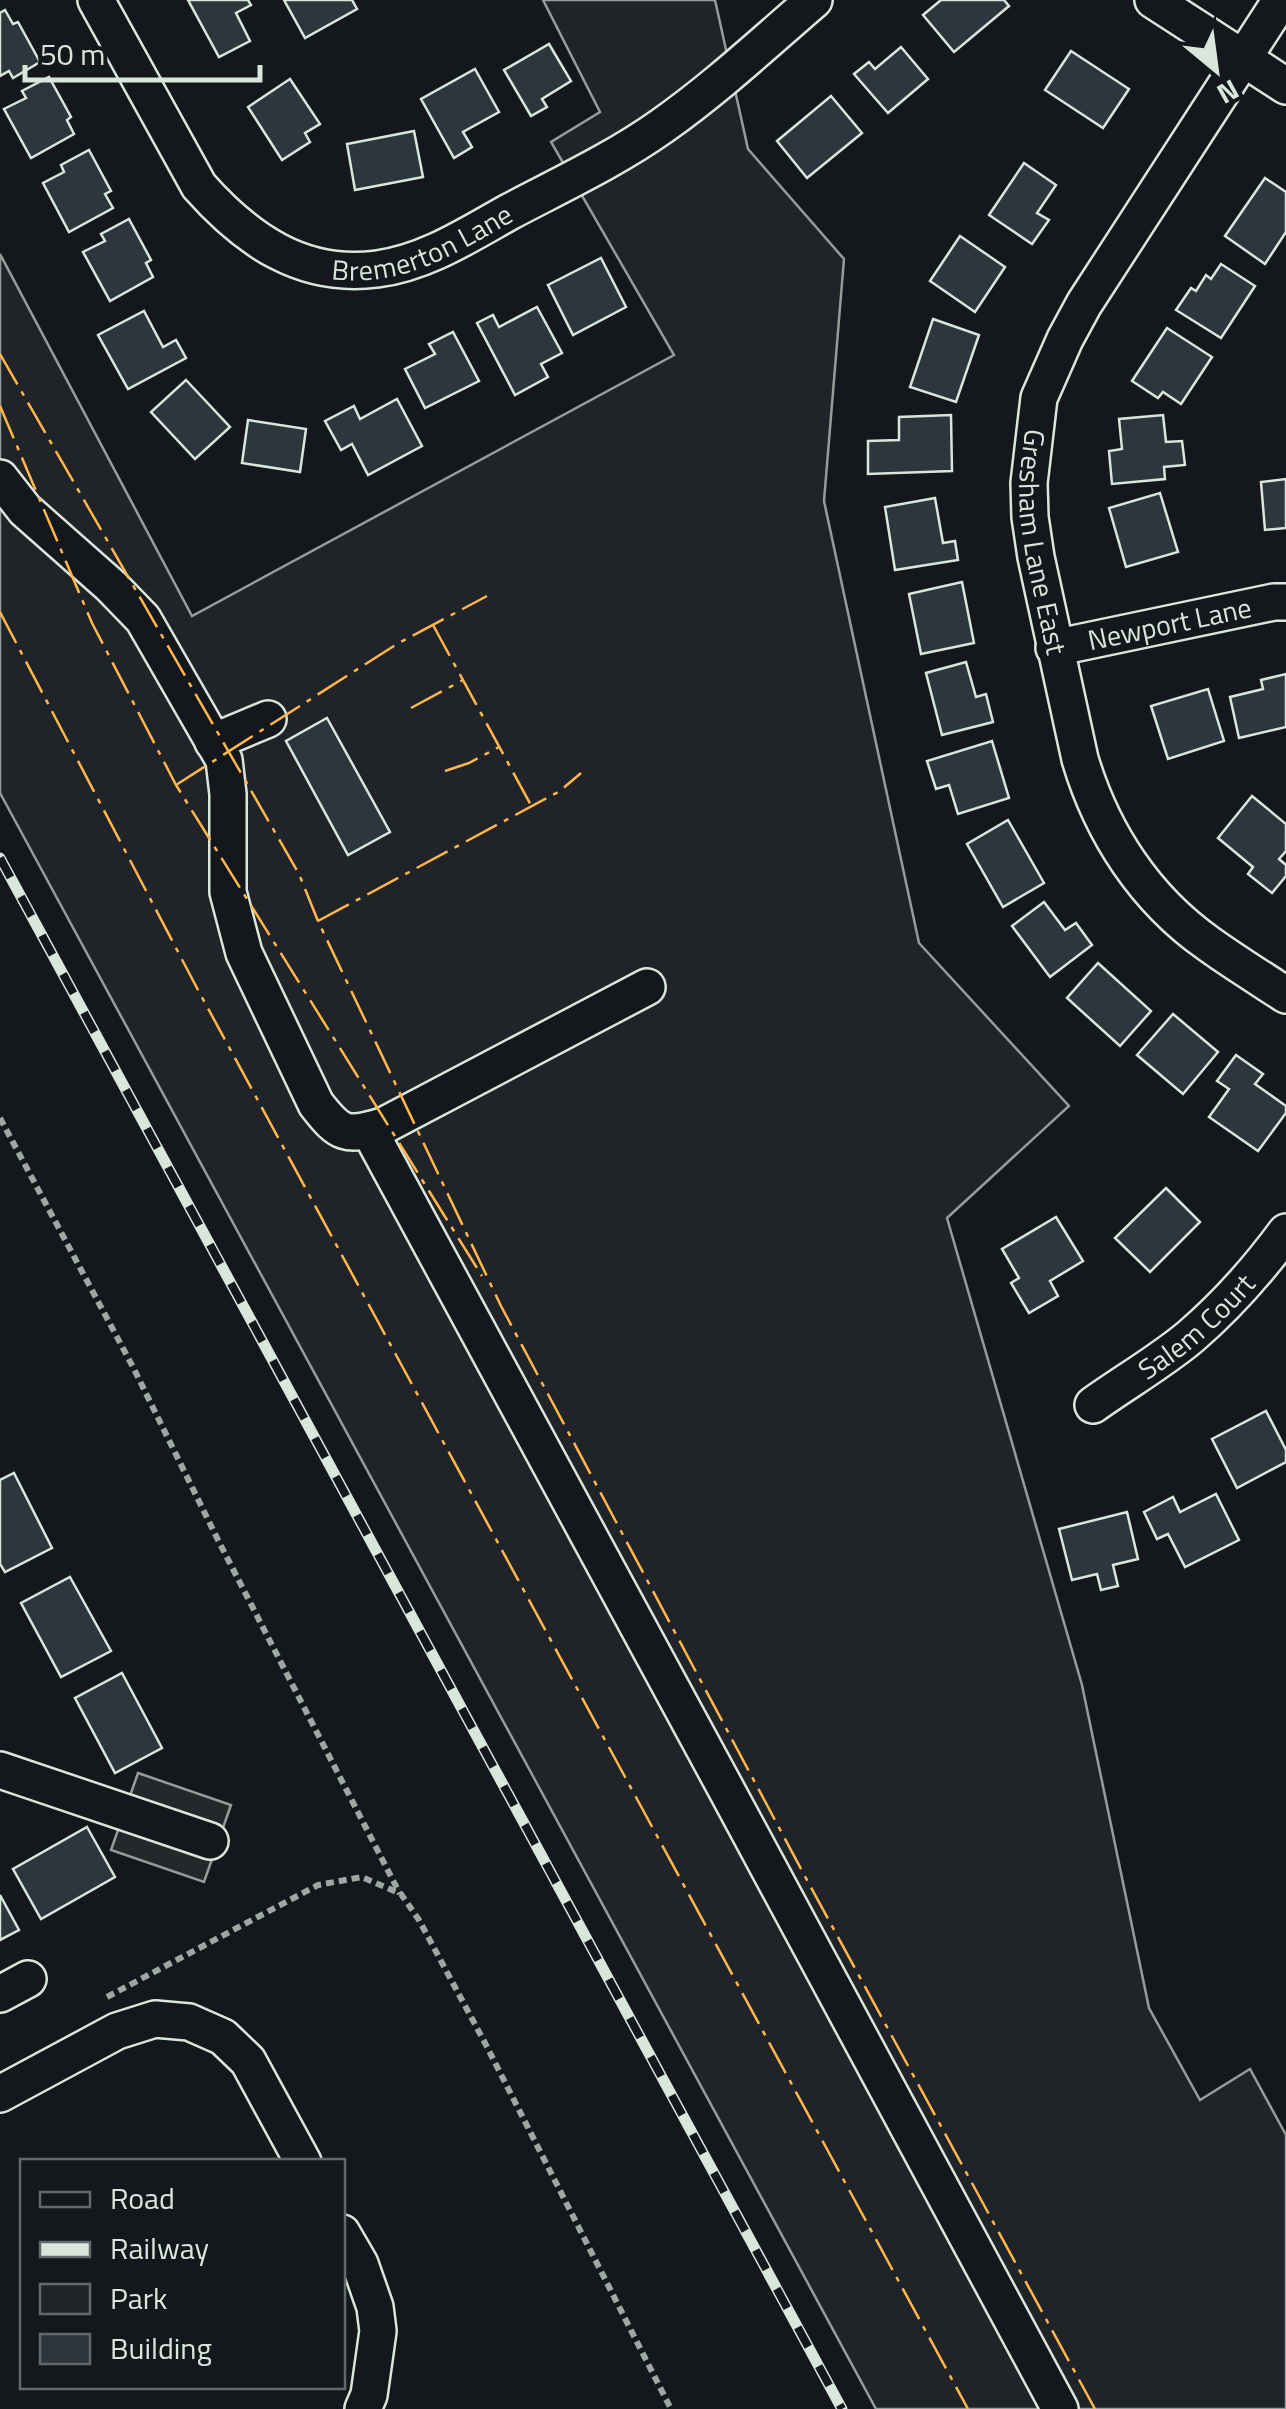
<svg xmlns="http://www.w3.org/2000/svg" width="1286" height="2409" font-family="'Titillium Web',sans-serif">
<rect width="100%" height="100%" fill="#14181c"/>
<!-- green -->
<path fill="#202428" stroke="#939e99" stroke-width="2.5" d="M543 0H715L748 149 844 259 824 501 919 943 1069 1106 947 1218 1082 1685 1149 2008 1200 2100 1250 2069 1286 2135V2409H876L0 793V254L192 616 674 355 551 142 600 112Z"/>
<!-- parking -->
<path fill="#24282b" stroke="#939e99" stroke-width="2.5" d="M138 1773 231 1805 204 1882 111 1850Z"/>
<!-- building -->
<g fill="#2c363c" stroke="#d8e6dc" stroke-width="2.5">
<path d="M188 0H248L251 5 236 13 250 41 219 57Z"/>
<path d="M284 0H352L357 9 305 38Z"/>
<path d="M941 0H1004L1009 6 954 52 923 15Z"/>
<path d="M5 10 13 24 18 22 40 62 13 78 9 71 0 76V13Z"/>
<path d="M549 44 571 81 542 99 547 107 531 116 504 70Z"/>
<path d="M901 47 928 79 888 113 854 74 869 62 875 69Z"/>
<path d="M1071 51 1129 89 1103 128 1045 90Z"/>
<path d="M475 69 499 112 463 132 472 147 454 158 421 99Z"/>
<path d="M49 77 71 117 67 120 74 134 31 158 4 109 26 98 22 91Z"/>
<path d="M290 79 320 124 305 133 310 142 282 160 248 107Z"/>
<path d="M831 96 862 133 807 178 777 141Z"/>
<path d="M414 131 423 177 355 190 347 144Z"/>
<path d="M89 150 111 191 105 194 113 208 69 232 43 183 64 172 61 165Z"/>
<path d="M1024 163 1056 185 1037 213 1049 220 1032 244 989 215Z"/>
<path d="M1265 178 1286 192V232L1265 264 1225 236Z"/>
<path d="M129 219 151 260 146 263 153 277 110 301 83 252 105 241 101 234Z"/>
<path d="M960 236 1005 267 975 312 930 281Z"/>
<path d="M601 258 626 307 573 335 548 285Z"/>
<path d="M1221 264 1255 286 1221 338 1176 310 1191 288 1196 291 1206 275 1211 279Z"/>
<path d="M537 307 562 353 541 364 548 377 515 395 477 323 493 315 499 327Z"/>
<path d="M144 311 163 347 176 340 186 358 128 389 98 335Z"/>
<path d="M933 319 979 335 956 402 910 387Z"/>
<path d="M1167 328 1212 357 1181 404 1163 392 1158 398 1132 381Z"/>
<path d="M453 332 479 381 425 408 405 369 435 354 429 344Z"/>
<path d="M186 380 230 427 195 459 151 412Z"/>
<path d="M397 399 422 446 368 475 352 444 341 450 325 421 354 406 360 419Z"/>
<path d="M951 415 952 471 868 474V441L899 440V417Z"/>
<path d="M1163 415 1166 442 1182 441 1185 465 1164 467 1165 479 1112 484 1109 451 1122 449 1119 419Z"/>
<path d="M248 420 306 429 300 472 242 463Z"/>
<path d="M1286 479V528L1265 530 1261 482Z"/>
<path d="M1160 493 1178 552 1126 567 1109 508Z"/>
<path d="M935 498 943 543 955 541 958 560 895 570 885 507Z"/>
<path d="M962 582 974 643 921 654 909 594Z"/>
<path d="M966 662 976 697 986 694 993 722 942 735 926 673Z"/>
<path d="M1286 674V727L1239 738 1230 697 1263 689 1261 680Z"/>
<path d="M1208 689 1224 741 1168 759 1151 706Z"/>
<path d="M327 718 390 832 348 855 286 741Z"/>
<path d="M992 741 1009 798 958 814 949 785 936 789 927 761Z"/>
<path d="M1252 796 1286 824V851L1279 859 1286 865V876L1272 893 1248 874 1253 867 1218 838Z"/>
<path d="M1008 820 1044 883 1003 907 967 844Z"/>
<path d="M1044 902 1065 930 1076 923 1092 945 1050 977 1012 926Z"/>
<path d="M1098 963 1151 1011 1120 1046 1067 998Z"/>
<path d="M1173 1014 1218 1052 1183 1094 1137 1055Z"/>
<path d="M1236 1055 1263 1074 1255 1084 1286 1106V1113L1258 1151 1209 1117 1229 1089 1217 1081Z"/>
<path d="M1166 1188 1200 1222 1150 1272 1115 1238Z"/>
<path d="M1056 1217 1083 1261 1050 1281 1058 1296 1029 1313 1011 1283 1019 1278 1002 1249Z"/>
<path d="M1266 1411 1286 1450V1462L1237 1488 1212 1439Z"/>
<path d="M14 1473 52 1548 5 1572 0 1564V1480Z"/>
<path d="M1216 1494 1239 1540 1185 1567 1168 1534 1157 1539 1144 1512 1173 1497 1180 1512Z"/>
<path d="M1127 1512 1138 1559 1113 1565 1118 1586 1101 1590 1097 1574 1072 1580 1059 1529Z"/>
<path d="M70 1577 111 1651 61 1677 21 1603Z"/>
<path d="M122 1673 162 1748 115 1773 75 1698Z"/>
<path d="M87 1827 115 1877 41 1919 13 1869Z"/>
<path d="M0 1895 19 1930 0 1940Z"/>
</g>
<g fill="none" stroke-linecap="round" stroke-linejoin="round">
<!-- minor casing -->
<g stroke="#d8e6dc" stroke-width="40">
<g id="minor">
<path id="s1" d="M96 0 199 186C246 239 302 279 377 269 425 263 468 235 509 212 560 185 614 160 662 126 716 88 764 43 814 0"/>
<path d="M1153 0 1286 86"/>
<path id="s2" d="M1281 0 1084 304 1065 339 1039 398 1029 483 1030 517 1036 557 1080 759C1102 833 1145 899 1209 944 1234 962 1260 978 1286 995"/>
<path d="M0 478 25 510 111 586 143 619 224 760 228 794V892L244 953 316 1104C340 1135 346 1137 383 1126L647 987"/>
<path id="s3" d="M1054 648 1274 602H1286"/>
<path d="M213 742 268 719"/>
<path d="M369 1130C599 1557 832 1981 1060 2409"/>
<path id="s4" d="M1093 1405C1125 1382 1160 1362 1190 1337 1226 1306 1258 1270 1286 1232"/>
<path d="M0 1770 210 1841"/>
<path d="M0 1994 28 1979"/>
<path d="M0 2094 117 2031 155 2019 189 2022 223 2037 248 2061 303 2162"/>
<path d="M342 2233 360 2264 375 2307 378 2331 369 2395 363 2409"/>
</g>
</g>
<!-- path -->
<g stroke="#9da8a2" stroke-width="6" stroke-dasharray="8 5" stroke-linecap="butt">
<path d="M0 1118 133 1367 218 1540 400 1894"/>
<path d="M107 1997 318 1885 362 1877 401 1894 419 1920 485 2043 671 2409"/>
</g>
<!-- minor -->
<use href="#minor" stroke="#14181c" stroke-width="35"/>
<!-- rail casing -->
<g stroke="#d8e6dc" stroke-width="11">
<path id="rail" d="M0 858 842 2409"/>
</g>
<!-- rail -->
<use href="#rail" stroke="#14181c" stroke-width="8" stroke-dasharray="22" stroke-linecap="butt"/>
<!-- power -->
<g stroke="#ffb74d" stroke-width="2.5" stroke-dasharray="35 8 5 8" stroke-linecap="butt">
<path d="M0 354 299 874 318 921 501 1306 808 1882 1095 2409"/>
<path d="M0 406 92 623 176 785 482 1276"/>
<path d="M0 612 198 990 968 2409"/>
<path d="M433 625 532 807"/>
<path d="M411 708 463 680"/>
<path d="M445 771 469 763 499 747"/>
<path d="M176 785 397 644 487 596"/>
<path d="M318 921 560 791 581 773"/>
</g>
</g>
<g text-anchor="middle" stroke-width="8" stroke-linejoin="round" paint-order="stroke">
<!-- street labels -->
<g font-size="28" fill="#d8e6dc" stroke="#14181c">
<text dy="10" stroke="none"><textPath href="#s1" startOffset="468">Bremerton Lane</textPath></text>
<text dy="10" stroke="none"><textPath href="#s2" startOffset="612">Gresham Lane East</textPath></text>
<text dy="10" stroke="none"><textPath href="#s3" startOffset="118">Newport Lane</textPath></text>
<text dy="10" stroke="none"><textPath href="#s4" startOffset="130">Salem Court</textPath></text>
</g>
</g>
<!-- legend -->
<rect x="20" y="2159" width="325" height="230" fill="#14181c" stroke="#626a69" stroke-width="2.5"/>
<rect x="40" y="2192" width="50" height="15" fill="#14181c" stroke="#626a69" stroke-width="2.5"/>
<text x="110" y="2209" font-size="30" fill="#d8e6dc">Road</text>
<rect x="40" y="2242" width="50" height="15" fill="#d8e6dc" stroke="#626a69" stroke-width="2.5"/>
<text x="110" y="2259" font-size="30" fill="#d8e6dc">Railway</text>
<rect x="40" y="2284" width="50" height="30" fill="#202428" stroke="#626a69" stroke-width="2.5"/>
<text x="110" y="2309" font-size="30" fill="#d8e6dc">Park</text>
<rect x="40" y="2334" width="50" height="30" fill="#2c363c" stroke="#626a69" stroke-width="2.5"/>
<text x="110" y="2359" font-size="30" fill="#d8e6dc">Building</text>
<!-- north arrow -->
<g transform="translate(1216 70) rotate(151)" stroke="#14181c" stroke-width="8" paint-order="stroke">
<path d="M0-8L18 38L0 25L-18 38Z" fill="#d8e6dc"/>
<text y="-15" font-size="28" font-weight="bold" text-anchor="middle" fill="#d8e6dc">N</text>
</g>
<!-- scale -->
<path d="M25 65v15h235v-15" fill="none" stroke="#d8e6dc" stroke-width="5"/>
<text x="40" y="65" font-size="30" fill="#d8e6dc" stroke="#14181c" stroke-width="8" paint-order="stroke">50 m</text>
</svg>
